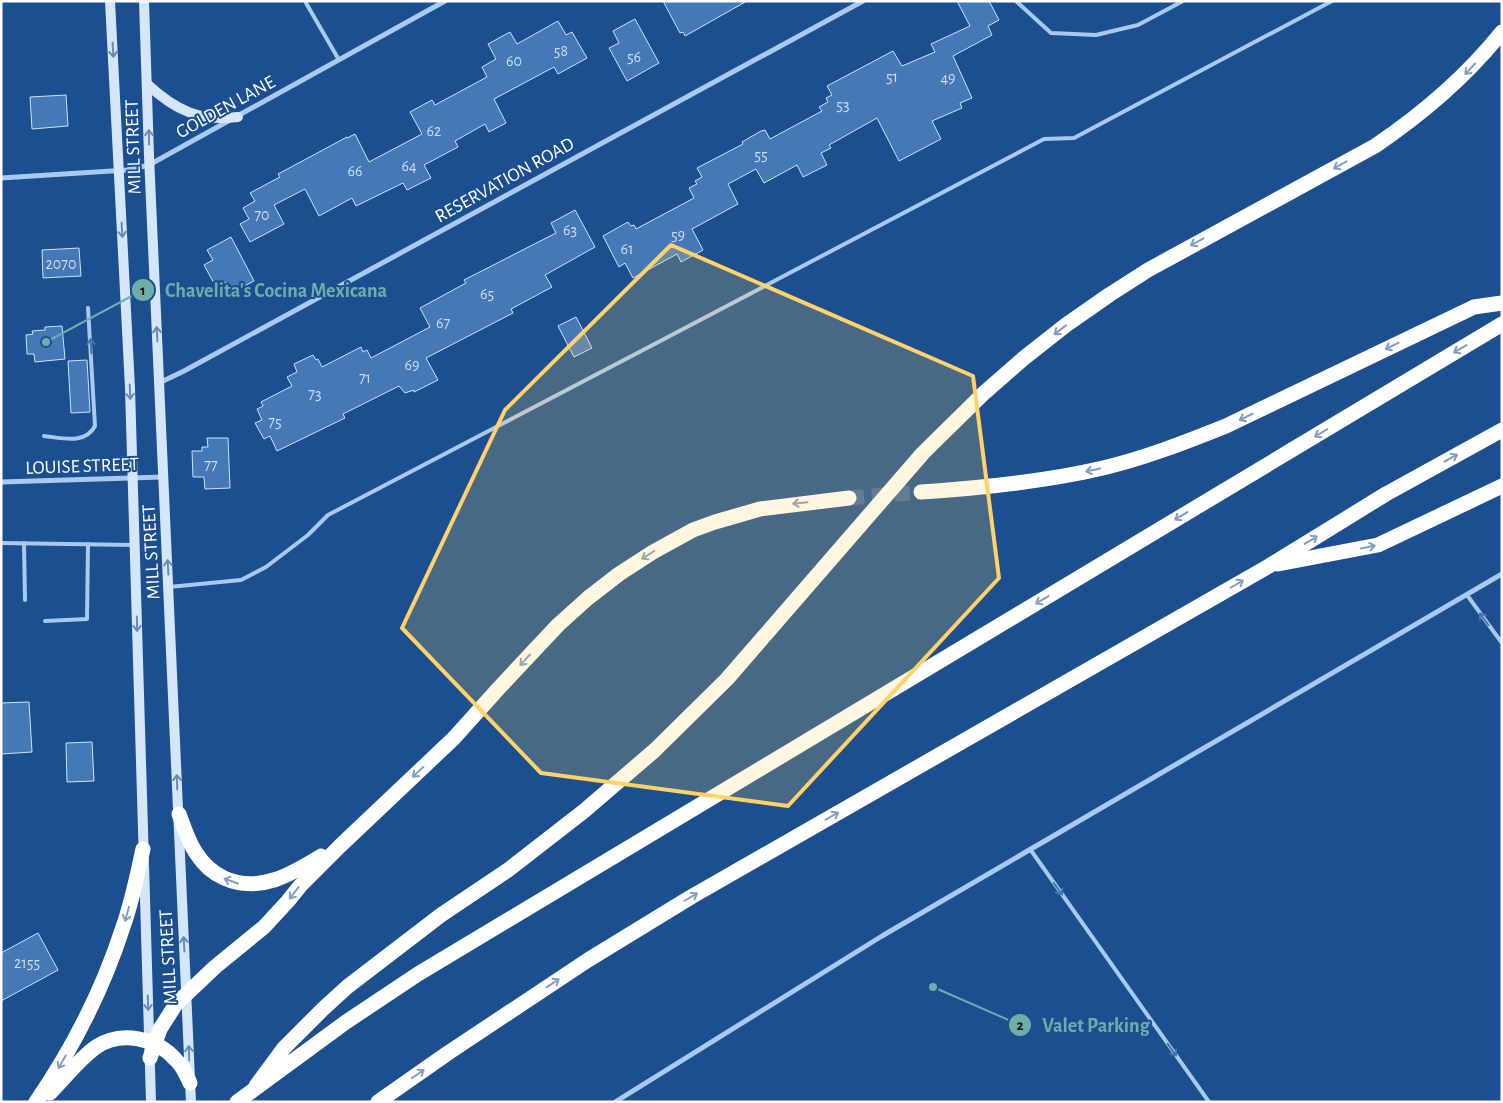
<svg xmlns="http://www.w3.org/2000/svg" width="1503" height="1103" font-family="'Alegreya Sans',sans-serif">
<rect width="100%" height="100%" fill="#1b4f8f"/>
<!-- building -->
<g fill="#4478b7" stroke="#cfe3fa">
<path d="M663 1H747L685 36 683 32 680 33Z"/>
<path d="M957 1H989L999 20 988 26 992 35 953 56 972 98 960 103 962 108 932 121 941 139 899 161 877 118 829 145 831 148 821 153 827 165 803 177 797 165 764 183 756 169 728 184 738 204 692 229 703 250 681 262 677 254 633 278 625 263 619 267 603 236 628 222 631 226 634 225 636 229 694 198 689 188 697 184 695 181 702 177 697 168 743 144 742 142 761 131 765 130 770 139 822 111 819 107 828 102 826 98 832 95 827 86 893 51 902 66 935 52 931 44 970 26Z"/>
<path d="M635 19 659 63 627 81 609 48 619 43 613 31Z"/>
<path d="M558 21 566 35 572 32 587 58 558 74 554 67 494 99 506 123 489 132 485 124 455 141 458 147 424 165 431 178 407 190 403 183 356 206 352 198 319 216 305 189 274 205 284 224 250 242 240 224 249 219 243 208 255 201 250 193 280 177 278 174 293 166 347 137V138L355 134 369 162 422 134 410 112 432 100 435 105 487 77 482 67 496 59 488 44 510 32 517 44Z"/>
<path d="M66 95 68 126 32 129 30 97Z"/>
<path d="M575 210 595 247 545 275 552 287 511 309 513 313 426 358 438 380 414 392V390L405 393 399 386 343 414 345 418 277 451 270 436 264 439 255 423 262 420 257 409 263 406 261 402 292 386 287 377 297 372 294 364 313 355 316 360 318 359 322 367 361 347 363 352 367 350 371 358 430 327 420 308 466 283 464 280 556 233 551 223Z"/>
<path d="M231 237 254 281 231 293 225 282 216 287 204 265 213 260 207 250Z"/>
<path d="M79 248 81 276 43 278 42 250Z"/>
<path d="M576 317 592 348 574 357 558 326Z"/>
<path d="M62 326 65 359 35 362 34 354H27L26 335 33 334 32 331 45 330V327Z"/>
<path d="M87 360 90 412 71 413 68 361Z"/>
<path d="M207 438H228L230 488 205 489 204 477H193L192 451H202V447H208Z"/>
<path d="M29 702 32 752 1 754V703Z"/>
<path d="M92 742 94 781 67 782 66 743Z"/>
<path d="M38 933 58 970 1 1001V953Z"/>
</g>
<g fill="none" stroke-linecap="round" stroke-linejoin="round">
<!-- highway-tunnel -->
<path stroke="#3d69a0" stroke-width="15" stroke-dasharray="15 8" stroke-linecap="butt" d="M849 498 921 492"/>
<!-- lane -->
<g stroke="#a9c9ee" stroke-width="4">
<path d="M1016 1 1051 33 1096 35 1138 25 1183 1"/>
<path d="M306 3 339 60"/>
<path d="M44 436C62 438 85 445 95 426L88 308"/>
<path d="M1 543 134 545"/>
<path d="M24 543 25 600"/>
<path d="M169 587 241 580 266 567 308 535 328 515 666 338 1044 139 1074 138 1332 1"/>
<path d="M1467 595 1502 643"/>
<path d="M45 621 87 619 88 544"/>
<path d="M1030 849 1209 1102"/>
</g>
<!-- street -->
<g stroke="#a9c9ee" stroke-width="5">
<path d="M1 178 127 170 149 165 445 1"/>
<path d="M159 383 184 371 863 1"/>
<path d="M1 482 163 477"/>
<path d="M615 1102 882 936 1502 574"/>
</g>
<!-- secondary -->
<g stroke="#d6e6fa" stroke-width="10">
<path d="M110 1 130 388 151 1102"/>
<path d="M144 1 149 156 191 1102"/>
<path d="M147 84C175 110 200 122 238 117"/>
</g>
<!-- highway -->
<g stroke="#fff" stroke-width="15">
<path d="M921 492C982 488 1043 482 1103 468 1145 458 1186 442 1226 426L1474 307 1502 303"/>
<path d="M1278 564 1378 545 1502 486"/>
<path d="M179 814C184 827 188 841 196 853 203 864 213 873 224 878 259 894 292 874 321 856"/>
<path d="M150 1058 160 1029 176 1004 215 967 264 927 288 901 300 886 340 846 454 738 498 689 558 625 588 598 619 574 653 552 693 530 715 522 760 509 849 498"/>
<path d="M256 1086 284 1048 323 1009 347 987 441 915 508 870 584 811 655 750 727 679 923 453 984 393 1024 358 1066 325 1109 295 1148 270 1375 146C1424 113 1465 78 1502 32"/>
<path d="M50 1093C64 1079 79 1059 96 1047 121 1030 157 1038 176 1060 183 1066 186 1074 190 1083"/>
<path d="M36 1102C73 1048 103 989 123 927 132 902 137 876 143 849"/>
<path d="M237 1102 346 1022 418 974 1502 324"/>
<path d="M378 1102 448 1053 588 960 691 897 1269 566 1386 494 1502 430"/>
</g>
</g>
<!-- one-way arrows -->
<defs><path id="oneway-shaft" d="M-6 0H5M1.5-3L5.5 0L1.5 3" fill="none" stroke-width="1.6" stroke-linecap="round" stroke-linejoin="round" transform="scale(1.25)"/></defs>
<g stroke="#668bba">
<use href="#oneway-shaft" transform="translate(113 50) rotate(87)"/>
<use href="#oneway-shaft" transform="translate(149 137) rotate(-91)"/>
<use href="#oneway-shaft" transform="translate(122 230) rotate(87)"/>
<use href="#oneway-shaft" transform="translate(157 334) rotate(-93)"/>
<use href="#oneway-shaft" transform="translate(130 392) rotate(88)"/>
<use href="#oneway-shaft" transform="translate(168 567) rotate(-93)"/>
<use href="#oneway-shaft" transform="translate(137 624) rotate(89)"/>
<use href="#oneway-shaft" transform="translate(177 782) rotate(-92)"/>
<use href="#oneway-shaft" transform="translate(184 944) rotate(-93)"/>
<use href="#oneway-shaft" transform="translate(148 1003) rotate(88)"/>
<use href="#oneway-shaft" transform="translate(189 1053) rotate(-92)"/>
</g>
<g stroke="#829ec1">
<use href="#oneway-shaft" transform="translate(1470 69) rotate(133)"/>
<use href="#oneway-shaft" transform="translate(1340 165) rotate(151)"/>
<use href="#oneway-shaft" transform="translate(1197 242) rotate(152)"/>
<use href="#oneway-shaft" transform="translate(1060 330) rotate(142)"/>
<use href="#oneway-shaft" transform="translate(1392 346) rotate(154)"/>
<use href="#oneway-shaft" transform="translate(1460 349) rotate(149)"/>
<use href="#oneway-shaft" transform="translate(1246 417) rotate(154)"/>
<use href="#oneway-shaft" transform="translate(1321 433) rotate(149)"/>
<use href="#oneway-shaft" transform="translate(1451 458) rotate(-29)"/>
<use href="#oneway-shaft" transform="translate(1093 470) rotate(168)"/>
<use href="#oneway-shaft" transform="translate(800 503) rotate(174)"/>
<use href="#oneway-shaft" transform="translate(1181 516) rotate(149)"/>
<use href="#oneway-shaft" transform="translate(1311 540) rotate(-31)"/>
<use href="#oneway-shaft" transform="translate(1368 547) rotate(-11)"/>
<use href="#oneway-shaft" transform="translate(648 555) rotate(147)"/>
<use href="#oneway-shaft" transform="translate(1237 584) rotate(-30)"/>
<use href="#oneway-shaft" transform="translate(1042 600) rotate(149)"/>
<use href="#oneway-shaft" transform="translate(525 660) rotate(133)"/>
<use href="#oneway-shaft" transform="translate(418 772) rotate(137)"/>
<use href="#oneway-shaft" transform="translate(832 816) rotate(-30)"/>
<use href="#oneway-shaft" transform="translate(231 881) rotate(-161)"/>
<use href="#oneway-shaft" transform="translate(294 893) rotate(128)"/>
<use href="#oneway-shaft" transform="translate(691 897) rotate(-30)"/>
<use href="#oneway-shaft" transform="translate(127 914) rotate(106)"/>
<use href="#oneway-shaft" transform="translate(553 983) rotate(-33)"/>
<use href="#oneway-shaft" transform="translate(62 1062) rotate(120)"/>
<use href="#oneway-shaft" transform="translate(418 1074) rotate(-35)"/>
</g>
<g stroke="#4674ac">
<use href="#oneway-shaft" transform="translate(91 346) rotate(-93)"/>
<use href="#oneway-shaft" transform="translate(1484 619) rotate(-126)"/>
<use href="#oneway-shaft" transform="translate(1058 889) rotate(55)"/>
<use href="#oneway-shaft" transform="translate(1172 1050) rotate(55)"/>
</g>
<!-- marked area -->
<path fill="#ffd166" fill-opacity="0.2" stroke="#ffd166" stroke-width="4" stroke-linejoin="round" d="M671 245 973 376 999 578 788 806 541 773 402 628 505 410Z"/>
<g text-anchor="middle" stroke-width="4" stroke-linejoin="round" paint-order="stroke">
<!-- number labels -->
<g font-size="16" fill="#d0dded">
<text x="561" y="56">58</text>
<text x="634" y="62">56</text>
<text x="514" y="66">60</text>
<text x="892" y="82">51</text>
<text x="948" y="83">49</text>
<text x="843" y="110">53</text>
<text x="434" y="136">62</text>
<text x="761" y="160">55</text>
<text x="409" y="171">64</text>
<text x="355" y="176">66</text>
<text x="262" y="220">70</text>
<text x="570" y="235">63</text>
<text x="678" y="240">59</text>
<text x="627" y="254">61</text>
<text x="61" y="269">2070</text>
<text x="487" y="299">65</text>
<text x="443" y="328">67</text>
<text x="412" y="370">69</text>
<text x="365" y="383">71</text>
<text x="315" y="399">73</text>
<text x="275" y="427">75</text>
<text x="211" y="470">77</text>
<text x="27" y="968">2155</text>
</g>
<!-- street labels -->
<g font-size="19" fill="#fff" stroke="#1b4f8f">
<text transform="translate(225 106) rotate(-29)" y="7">GOLDEN LANE</text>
<text transform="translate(132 147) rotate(-92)" y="7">MILL STREET</text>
<text transform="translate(504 179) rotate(-29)" y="7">RESERVATION ROAD</text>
<text transform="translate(82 465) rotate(-2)" y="7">LOUISE STREET</text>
<text transform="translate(150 552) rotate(-93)" y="7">MILL STREET</text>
<text transform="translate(167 957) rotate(-93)" y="7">MILL STREET</text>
</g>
</g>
<!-- callouts -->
<path fill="none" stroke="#6fada8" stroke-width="2" d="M46 342L143 290M933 987L1020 1025"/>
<g fill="#6fada8" stroke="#1b4f8f" stroke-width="2">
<circle cx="46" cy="342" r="5"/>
<circle cx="933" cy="987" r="5"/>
<circle cx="143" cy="290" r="12"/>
<circle cx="1020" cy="1025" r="12"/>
</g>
<g font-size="15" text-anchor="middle" font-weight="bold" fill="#111">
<text x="143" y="295">1</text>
<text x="1020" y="1030">2</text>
</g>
<g font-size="20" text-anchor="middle" font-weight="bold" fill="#6fada8" stroke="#1b4f8f" stroke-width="4" stroke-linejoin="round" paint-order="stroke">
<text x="276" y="297">Chavelita's Cocina Mexicana</text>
<text x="1096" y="1032">Valet Parking</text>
</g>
<!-- border -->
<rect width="1503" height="1103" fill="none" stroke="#ffffff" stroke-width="5"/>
</svg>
